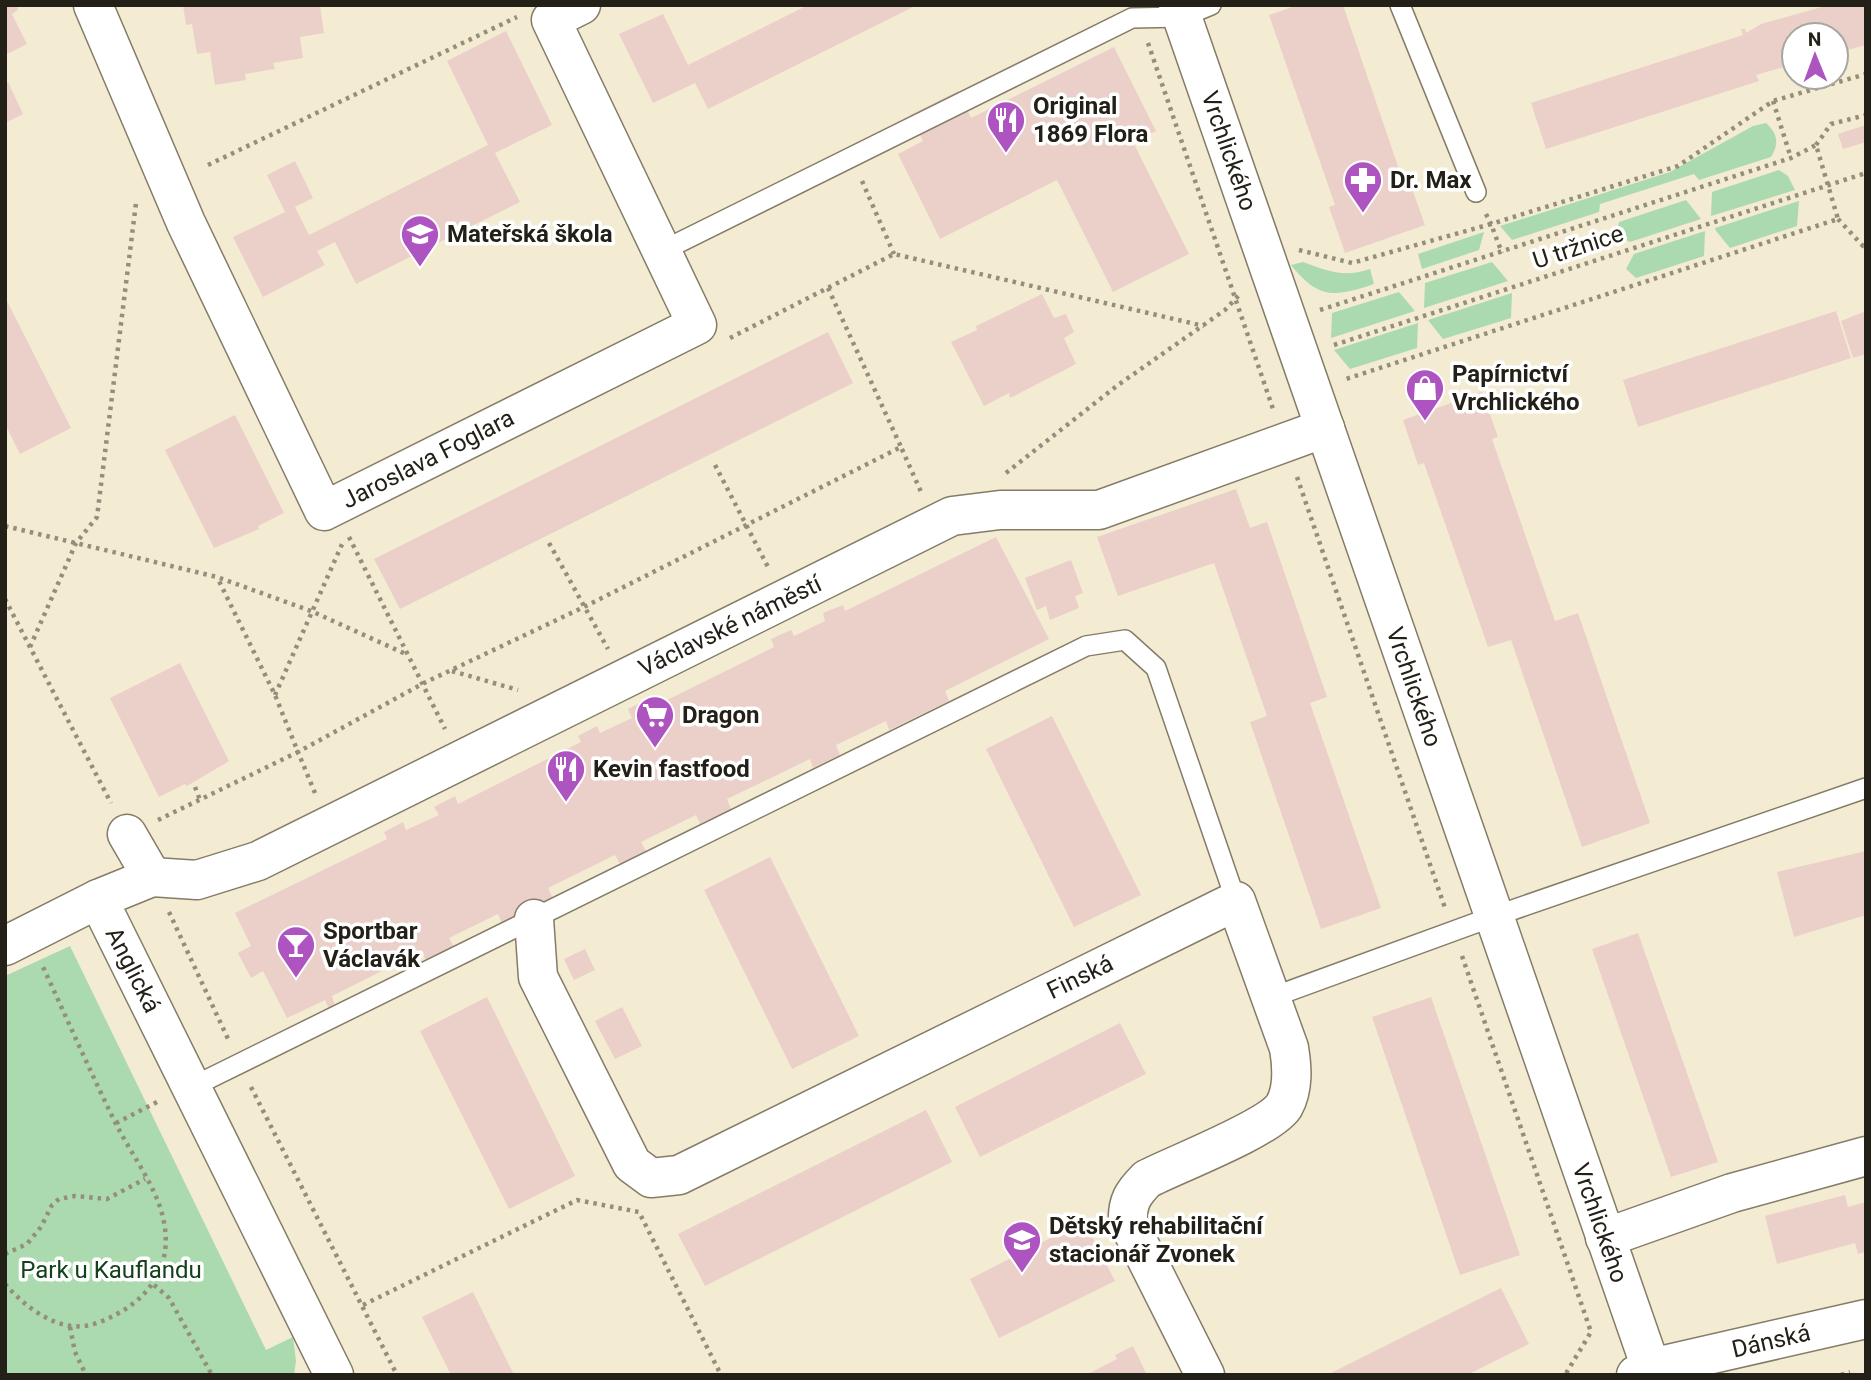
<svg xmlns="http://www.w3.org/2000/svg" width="1871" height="1380" font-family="Roboto,sans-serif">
<rect width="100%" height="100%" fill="#f4ebd3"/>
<!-- green -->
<g fill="#abdaaf">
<path d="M1766 123C1777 133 1780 143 1771 157L1699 180 1694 174 1600 204 1599 212 1512 240 1500 226 1670 172 1753 126Z"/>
<path d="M1779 170 1788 176 1795 190 1711 216 1712 192Z"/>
<path d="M1686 200 1701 219 1630 242 1616 235 1619 222Z"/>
<path d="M1799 201 1797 226 1730 248 1716 231 1715 228Z"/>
<path d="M1705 231 1704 256 1636 278 1626 269 1634 254Z"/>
<path d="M1484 232 1479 250 1422 269 1418 254Z"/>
<path d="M1303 262C1328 271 1343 278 1370 269L1374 284C1335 297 1319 300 1291 265Z"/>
<path d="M1492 262 1508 281 1424 308 1425 283Z"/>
<path d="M1399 292 1415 311 1331 338 1332 313Z"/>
<path d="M1512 293 1511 318 1443 339 1428 320Z"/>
<path d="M1418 323 1417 348 1350 369 1334 350Z"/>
<path d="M70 946 266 1350 293 1337 296 1361 294 1375H5V976Z"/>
</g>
<!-- building -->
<g fill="#ebd0c9">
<path d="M5 5H16L18 10 12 14 27 44 5 55Z"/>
<path d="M183 5H320L324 33 300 37 303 58 273 63 275 69 245 74 246 80 215 85 210 52 197 54 192 24 186 25Z"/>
<path d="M808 5H917L708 109 695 83 653 103 619 34 663 14 688 65Z"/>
<path d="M1298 5H1343L1403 181 1409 180 1425 225 1345 253 1329 207 1335 205 1269 15Z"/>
<path d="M1829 5H1866V45L1836 53V35H1794V64L1756 75 1759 81 1546 149 1531 103 1743 35 1741 29H1745L1746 33 1761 24Z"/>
<path d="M506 31 552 125 495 153 520 202 356 284 335 242 317 251 325 265 263 297 233 237 285 212 267 175 295 161 313 198 295 207 309 235 488 145 447 61Z"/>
<path d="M1114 47 1156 131 1133 142 1189 254 1113 292 1057 180 940 239 898 154 923 141 910 115 958 91 971 118Z"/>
<path d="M8 82 23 114 5 123V84Z"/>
<path d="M1866 125V142L1843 149 1838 134Z"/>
<path d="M1042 294 1054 318 1066 314 1074 332 1064 338 1076 364 1010 398 1009 393 984 406 951 342 977 330 976 326Z"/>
<path d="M5 297 71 428 20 454 5 424Z"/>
<path d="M1836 311 1851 358 1638 427 1623 380Z"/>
<path d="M1866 311V354L1853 358 1841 321Z"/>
<path d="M828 332 853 383 400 609 374 559Z"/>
<path d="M1482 392 1498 437 1492 439 1555 621 1578 613 1650 823 1582 847 1511 640 1488 647 1424 463 1418 465 1403 420Z"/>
<path d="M235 415 284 513 258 526 259 529 214 548 165 450Z"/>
<path d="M1236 489 1250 528 1267 522 1327 697 1310 703 1381 908 1321 929 1250 722 1267 716 1214 563 1118 596 1097 537Z"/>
<path d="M996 537 1049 639 945 691 949 701 889 730 886 721 836 745 840 755 813 768 810 759 727 799 731 809 700 824 696 815 641 842 646 851 620 864 615 855 548 888 553 899 502 923 498 914 449 938 454 947 426 961 422 951 332 996 335 1006 329 1009 325 1000 287 1018 263 971 251 978 238 953 251 946 235 913 387 839 384 832 403 822 406 830 439 815 434 807 455 796 458 804 581 742 578 736 597 726 600 733 632 718 628 709 648 699 651 708 774 647 771 639 791 630 794 636 825 621 823 613 843 605 845 611Z"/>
<path d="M1071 560 1083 593 1075 596 1079 608 1050 620 1046 606 1037 610 1025 578Z"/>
<path d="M180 663 229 761 187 786 185 784 159 797 110 698Z"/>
<path d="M1052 716 1141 895 1074 927 986 749Z"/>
<path d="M1866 851V915L1794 937 1777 872Z"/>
<path d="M770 857 859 1036 792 1069 704 890Z"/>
<path d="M1638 933 1718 1162 1671 1177 1592 949Z"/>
<path d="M585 949 595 970 574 980 564 959Z"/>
<path d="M487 997 575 1176 509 1209 420 1031Z"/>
<path d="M1431 997 1520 1255 1460 1275 1372 1017Z"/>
<path d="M622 1007 642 1046 615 1059 595 1021Z"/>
<path d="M1120 1023 1146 1074 980 1157 955 1107Z"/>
<path d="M926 1110 952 1162 705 1286 678 1234Z"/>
<path d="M1845 1195 1848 1207 1866 1202V1252L1858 1254 1855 1243 1777 1264 1765 1216Z"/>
<path d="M1084 1221 1115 1281 999 1338 970 1279Z"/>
<path d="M1501 1288 1529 1344 1467 1375H1327Z"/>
<path d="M473 1292 514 1375H451L422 1317Z"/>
<path d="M1133 1346 1147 1375H1086L1117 1359 1115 1355Z"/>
</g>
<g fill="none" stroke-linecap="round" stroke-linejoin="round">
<!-- lane casing -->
<g stroke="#847c67" stroke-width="22">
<g id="lane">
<path d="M1400 5 1476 192"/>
<path d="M662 251 1132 18 1182 17 1211 5"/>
<path d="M1270 998 1492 917 1866 788"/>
<path d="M192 1087 1086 646 1125 640 1156 668 1236 901"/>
</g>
</g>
<!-- street casing -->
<g stroke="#847c67" stroke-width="41">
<g id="street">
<path d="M93 5 186 223 324 511 697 325 551 20 581 5"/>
<path d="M1178 5 1651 1368"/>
<path d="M152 877 197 880 258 861 952 516 1000 510H1099L1325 428"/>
<path d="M98 899 334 1375"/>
<path d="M534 919 538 977 632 1164 651 1178 679 1175 1236 901 1289 1048C1292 1066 1294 1088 1284 1106 1269 1129 1176 1164 1147 1179 1133 1193 1127 1202 1128 1222L1205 1375"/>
<path d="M5 946 98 899 152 877 127 834"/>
<path d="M1605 1238 1732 1193 1866 1156"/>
<path d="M1636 1375 1651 1368 1866 1319"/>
</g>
</g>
<!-- path -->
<g stroke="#948e7d" stroke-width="4.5" stroke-dasharray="3.5 5" stroke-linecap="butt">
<path d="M1148 43 1273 409"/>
<path d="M1773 101 1791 158"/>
<path d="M1816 145 1831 124 1866 115"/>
<path d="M208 165 517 17"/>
<path d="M862 181 894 254"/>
<path d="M1486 214 1491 224 1678 166 1773 101 1866 74"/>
<path d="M1838 219 1863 246H1866"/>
<path d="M1299 250 1352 263 1491 224 1502 253"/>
<path d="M828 288 901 447"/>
<path d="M1320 310 1791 158 1816 145 1838 219 1346 379"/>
<path d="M730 338 894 254 1204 326"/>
<path d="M1334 345 1866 173"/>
<path d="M715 465 768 567"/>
<path d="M1006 473 1118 385 1225 310 1240 294"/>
<path d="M1297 477 1445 908"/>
<path d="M5 526 217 577 311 611 408 655"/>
<path d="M349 537 445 729"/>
<path d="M549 543 608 649"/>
<path d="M5 599 111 803"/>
<path d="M30 647 76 543 97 517 136 203"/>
<path d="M452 671 518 690"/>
<path d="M275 695 343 542"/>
<path d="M195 787 200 800"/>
<path d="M315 793 298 752 424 683 584 607 901 447 922 494"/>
<path d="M158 820 298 752 275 695 217 577"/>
<path d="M169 912 229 1041"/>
<path d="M1462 956 1591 1332 1565 1375"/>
<path d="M251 1087 397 1375"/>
<path d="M116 1123 159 1101"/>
<path d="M5 1254 27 1244 41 1227 52 1205 59 1199 75 1196 107 1199 145 1179"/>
<path d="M5 1284C27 1309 62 1336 97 1323 149 1304 179 1264 160 1207 150 1178 129 1150 115 1122 90 1071 67 1019 43 967"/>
<path d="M154 1285 169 1298 212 1375"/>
<path d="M363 1305 577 1200 639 1212 721 1375"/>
<path d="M70 1327 75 1352 86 1375"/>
<path d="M1841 1375 1850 1372"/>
</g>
<!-- lane -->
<use href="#lane" stroke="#fff" stroke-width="19"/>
<!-- street -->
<use href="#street" stroke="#fff" stroke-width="38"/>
</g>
<!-- icons -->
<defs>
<g id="restaurant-pin" transform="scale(2.0125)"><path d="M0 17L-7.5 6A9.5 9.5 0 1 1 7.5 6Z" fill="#ad54c0" stroke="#fff"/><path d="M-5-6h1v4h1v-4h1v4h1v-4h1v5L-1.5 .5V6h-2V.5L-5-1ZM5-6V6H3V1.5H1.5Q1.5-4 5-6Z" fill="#fff"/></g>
<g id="pharmacy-pin" transform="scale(2.0125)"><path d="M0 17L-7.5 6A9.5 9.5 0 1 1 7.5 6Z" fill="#ad54c0" stroke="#fff"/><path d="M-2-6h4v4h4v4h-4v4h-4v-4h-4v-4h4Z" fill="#fff"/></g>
<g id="school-pin" transform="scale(2.0125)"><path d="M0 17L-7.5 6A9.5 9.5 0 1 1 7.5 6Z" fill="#ad54c0" stroke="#fff"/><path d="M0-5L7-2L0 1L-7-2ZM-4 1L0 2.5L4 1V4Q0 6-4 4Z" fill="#fff"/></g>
<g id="shop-pin" transform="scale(2.0125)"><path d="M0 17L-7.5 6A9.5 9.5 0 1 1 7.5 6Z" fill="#ad54c0" stroke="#fff"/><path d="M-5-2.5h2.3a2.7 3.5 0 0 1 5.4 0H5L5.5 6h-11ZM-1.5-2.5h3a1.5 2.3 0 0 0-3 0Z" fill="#fff"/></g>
<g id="supermarket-pin" transform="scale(2.0125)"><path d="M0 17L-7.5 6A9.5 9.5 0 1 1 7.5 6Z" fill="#ad54c0" stroke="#fff"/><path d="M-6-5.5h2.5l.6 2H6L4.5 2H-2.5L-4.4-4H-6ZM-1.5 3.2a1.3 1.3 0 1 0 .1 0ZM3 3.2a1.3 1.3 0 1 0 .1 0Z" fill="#fff"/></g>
<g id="bar-pin" transform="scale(2.0125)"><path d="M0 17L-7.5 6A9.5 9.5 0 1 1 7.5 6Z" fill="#ad54c0" stroke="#fff"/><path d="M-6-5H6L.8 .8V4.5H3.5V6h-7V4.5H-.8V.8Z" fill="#fff"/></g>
</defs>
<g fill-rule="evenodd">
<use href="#restaurant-pin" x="1006" y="120"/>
<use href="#pharmacy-pin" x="1363" y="180"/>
<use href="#school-pin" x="420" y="234"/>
<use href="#shop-pin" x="1425" y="388"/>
<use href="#supermarket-pin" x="655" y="715"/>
<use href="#restaurant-pin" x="566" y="769"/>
<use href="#bar-pin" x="296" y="945"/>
<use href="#school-pin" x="1022" y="1240"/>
</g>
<g text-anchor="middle" stroke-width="7" stroke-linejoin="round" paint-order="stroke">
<!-- poi labels -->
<g font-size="24" font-weight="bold" fill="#232017" stroke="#fff" text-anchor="start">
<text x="1033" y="114">Original<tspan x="1033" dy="28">1869 Flora</tspan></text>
<text x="1390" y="188">Dr. Max</text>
<text x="447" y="242">Mateřská škola</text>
<text x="1452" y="382">Papírnictví<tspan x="1452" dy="28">Vrchlického</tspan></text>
<text x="682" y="723">Dragon</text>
<text x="593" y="777">Kevin fastfood</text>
<text x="323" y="939">Sportbar<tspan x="323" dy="28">Václavák</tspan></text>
<text x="1049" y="1234">Dětský rehabilitační<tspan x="1049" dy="28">stacionář Zvonek</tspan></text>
</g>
<!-- street labels -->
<g font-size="24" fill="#232017" stroke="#fff">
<text transform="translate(1229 151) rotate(71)" y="8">Vrchlického</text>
<text transform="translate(1578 247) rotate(-18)" y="8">U tržnice</text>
<text transform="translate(428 459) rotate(-27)" y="8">Jaroslava Foglara</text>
<text transform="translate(730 626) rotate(-26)" y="8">Václavské náměstí</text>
<text transform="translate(1414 687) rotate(71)" y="8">Vrchlického</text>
<text transform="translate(133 970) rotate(63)" y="8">Anglická</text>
<text transform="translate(1080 977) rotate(-26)" y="8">Finská</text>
<text transform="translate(1600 1223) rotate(71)" y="8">Vrchlického</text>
<text transform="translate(1771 1341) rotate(-13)" y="8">Dánská</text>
</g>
<!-- park labels -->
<g font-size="24" fill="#13411b" stroke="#fff">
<text x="111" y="1278">Park u Kauflandu</text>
</g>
</g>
<!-- border -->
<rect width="1871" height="1380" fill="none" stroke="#232017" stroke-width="14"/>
<!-- north arrow -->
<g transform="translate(1815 56) rotate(359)"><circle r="33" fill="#ffffff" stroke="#a7a6a2" stroke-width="2"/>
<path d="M0-5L12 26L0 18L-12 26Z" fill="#ad54c0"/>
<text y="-10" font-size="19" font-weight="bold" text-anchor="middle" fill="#232017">N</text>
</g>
</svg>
